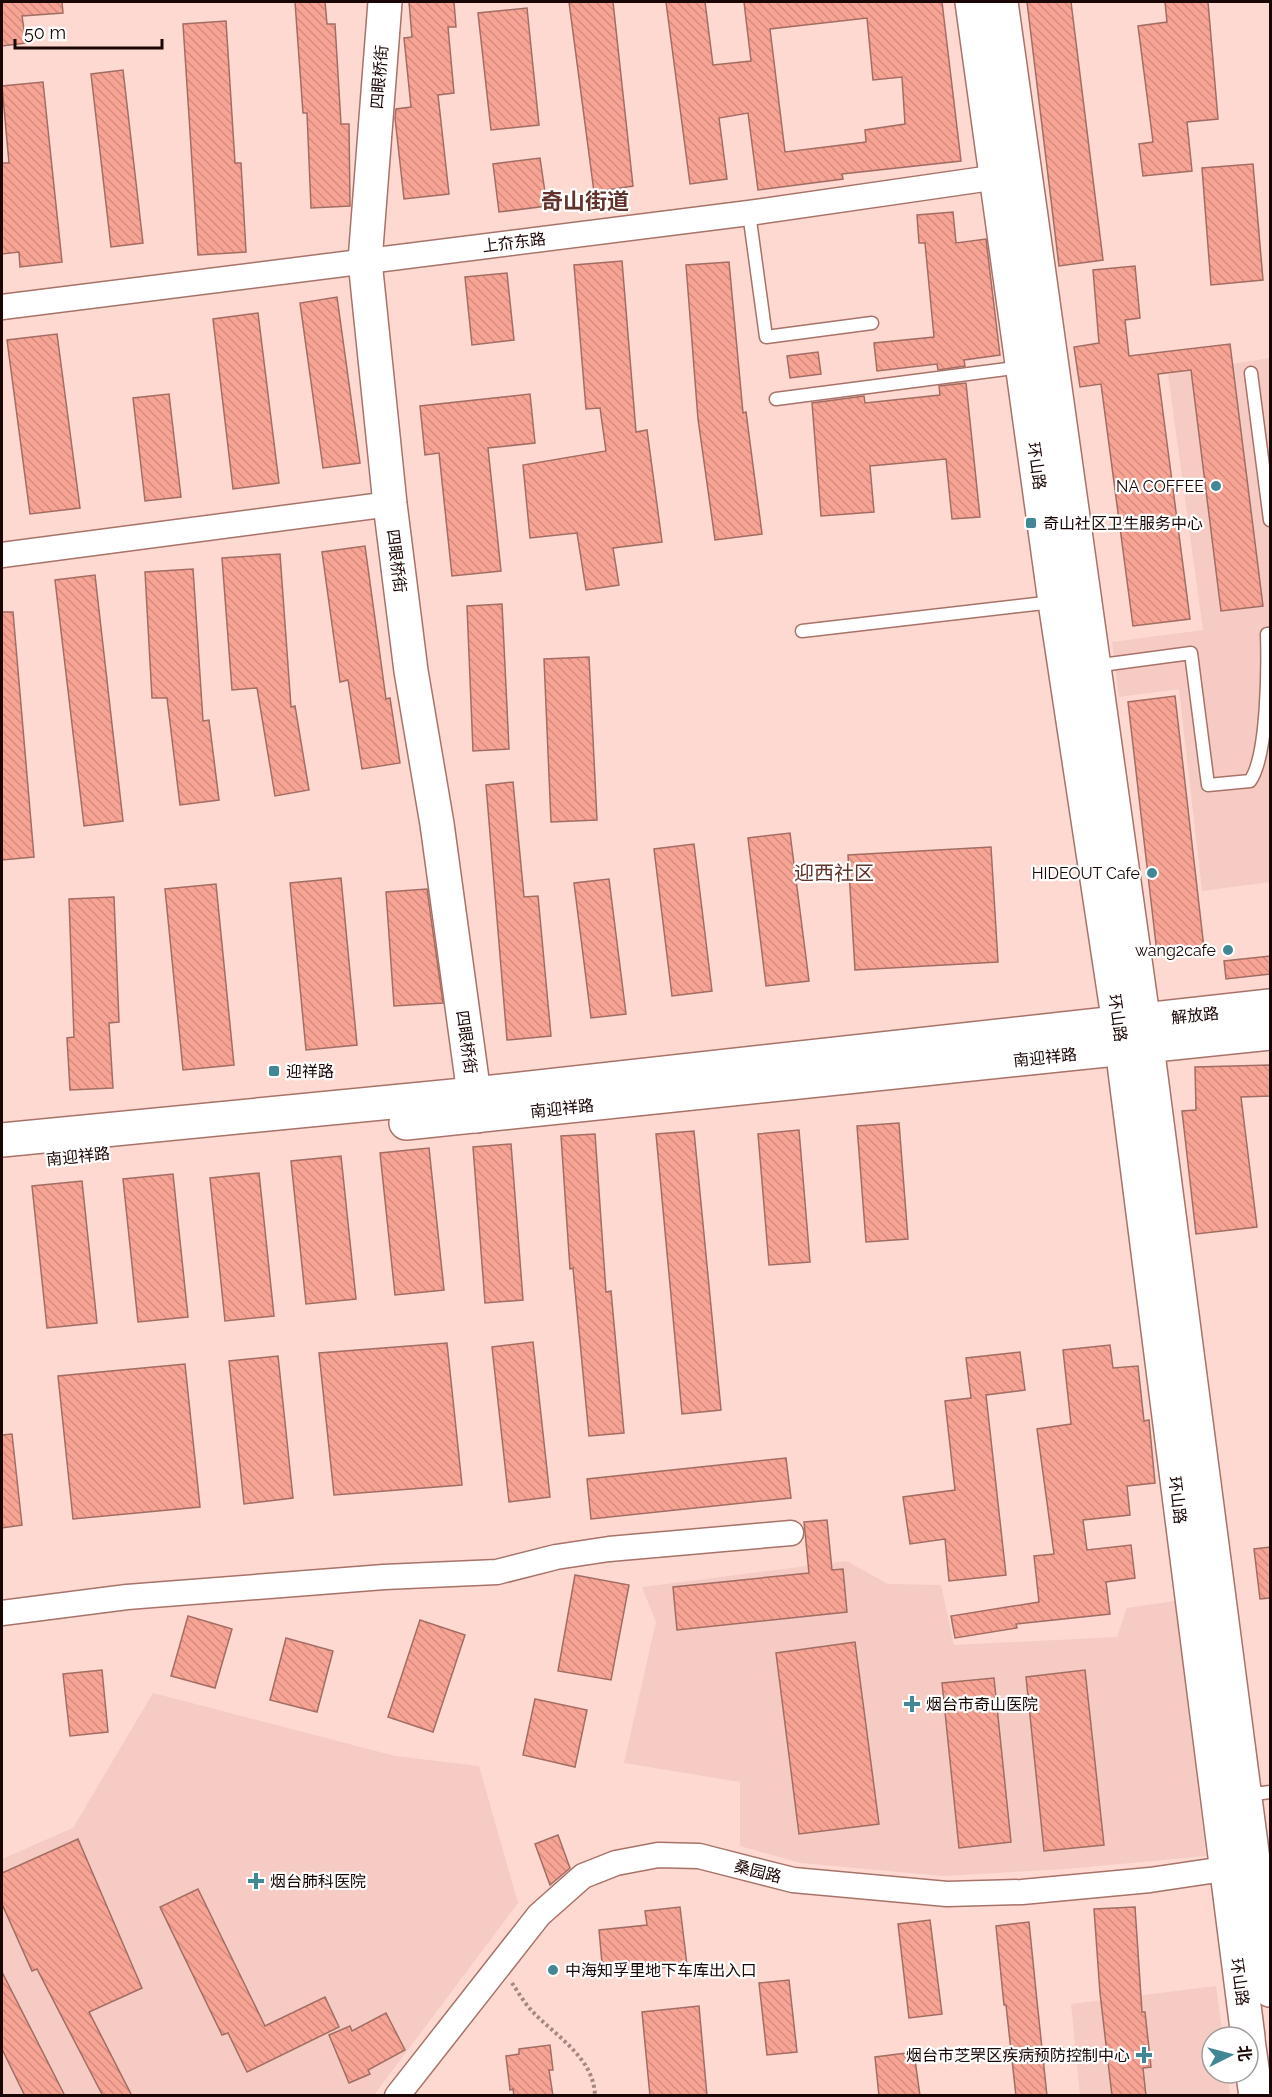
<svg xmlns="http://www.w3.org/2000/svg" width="1272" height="2097" font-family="Raleway,'Noto Sans SC',sans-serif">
<defs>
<pattern id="building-back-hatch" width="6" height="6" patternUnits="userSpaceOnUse" patternTransform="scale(1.5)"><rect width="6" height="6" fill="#f8a495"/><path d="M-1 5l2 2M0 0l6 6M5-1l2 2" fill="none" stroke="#d48c7f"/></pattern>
</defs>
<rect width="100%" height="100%" fill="#fdd9d2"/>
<!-- built -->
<g fill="#f5cbc3">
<path d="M1270 358V882L1202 891 1179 689 1119 697 1112 642 1203 630 1168 374Z"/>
<path d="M846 1561 888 1584 941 1585 954 1645 1117 1637 1127 1608 1175 1601 1206 1856 1066 1869 942 1876 801 1863 740 1846V1782L624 1763 656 1622 642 1587Z"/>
<path d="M153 1693 395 1756 479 1766 518 1903 374 2095H2V1859L73 1828Z"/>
<path d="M1216 1986 1223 2037H1212V2073H1227L1230 2095H1080L1071 2004Z"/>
</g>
<!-- building -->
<g fill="url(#building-back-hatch)" stroke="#a26d63" stroke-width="1.5" fill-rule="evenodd">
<path d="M2 2H62L63 13 22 16 26 43 2 46Z"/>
<path d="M295 2H325L327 24H335L341 124H349L350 206 311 208 307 113H303Z"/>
<path d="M409 2H454L456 27H448L454 93 438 95 449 194 404 199 395 118 396 109 411 107 404 38 412 37Z"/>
<path d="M569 2H613L633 186 594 192Z"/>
<path d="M666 2H705L713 65 751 61 744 2H942L961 161 842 174 843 179 758 190 748 113 719 118 727 179 690 184ZM867 18 873 80 902 77 905 124 865 130 866 142 785 152 770 29Z"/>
<path d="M1027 2H1071L1103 260 1059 266Z"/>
<path d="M1165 2H1208L1218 119 1187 122 1192 171 1143 176 1139 144 1153 142 1138 26 1167 22Z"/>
<path d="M527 8 539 125 491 130 478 13Z"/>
<path d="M226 21 235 163H241L246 252 198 255 183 24Z"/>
<path d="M123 70 143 243 111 247 91 74Z"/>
<path d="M43 82 62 262 20 267 19 252 2 254V163H9L2 86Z"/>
<path d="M540 158 547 206 499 212 493 164Z"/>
<path d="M1253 164 1263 280 1211 285 1202 168Z"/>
<path d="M953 212 956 243 986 239 1000 355 964 360 965 366 938 370 937 364 877 371 874 343 934 337 925 243H919L917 215Z"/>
<path d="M622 261 636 432 647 430 662 542 613 548 619 585 586 590 577 533 530 538 523 465 606 451 600 408 586 409 574 265Z"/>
<path d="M729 262 743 413 746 412 762 534 715 540 698 419 686 265Z"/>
<path d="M1135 266 1140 318 1125 320 1129 356 1230 344 1263 606 1221 611 1191 370 1158 374 1190 619 1133 626 1101 384 1080 387 1074 347 1099 343 1093 270Z"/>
<path d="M507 273 514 340 472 345 465 277Z"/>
<path d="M337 297 360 463 323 468 300 303Z"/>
<path d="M258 313 279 483 233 489 213 319Z"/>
<path d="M57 334 80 508 30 514 7 340Z"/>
<path d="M818 352 821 374 790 378 787 356Z"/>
<path d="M966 383 980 517 952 519 946 459 870 466 874 512 821 516 812 403 864 396 865 403 940 395 939 386Z"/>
<path d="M169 394 181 497 145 501 133 398Z"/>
<path d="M530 394 535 443 488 448 501 571 452 576 439 453 425 455 420 406Z"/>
<path d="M365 546 386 699 390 698 400 763 362 769 348 680 340 682 322 552Z"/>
<path d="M280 554 291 707 295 706 309 790 275 796 257 688 232 690 222 558Z"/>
<path d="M193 569 203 721 209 720 219 800 180 805 167 698H152L145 572Z"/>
<path d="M95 575 123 821 84 826 55 580Z"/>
<path d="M502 604 509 749 473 751 467 606Z"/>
<path d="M2 612H13L34 857 2 860Z"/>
<path d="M589 657 597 820 551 822 544 659Z"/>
<path d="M1175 696 1204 948 1157 953 1128 702Z"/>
<path d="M513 782 524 897 538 896 551 1036 507 1040 486 785Z"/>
<path d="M790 833 809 981 766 986 748 838Z"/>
<path d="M694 844 712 991 672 996 654 849Z"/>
<path d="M991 847 998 962 855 970 848 855Z"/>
<path d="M341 878 357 1045 306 1050 290 883Z"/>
<path d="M609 879 626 1014 591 1018 574 883Z"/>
<path d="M216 884 234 1065 183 1070 165 889Z"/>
<path d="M427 889 443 1003 394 1006 386 892Z"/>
<path d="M114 897 119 1022 109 1023 113 1088 70 1090 67 1038 74 1037 69 899Z"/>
<path d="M1270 956V974L1226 979 1224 961Z"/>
<path d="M1270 1065V1096L1241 1097 1257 1227 1196 1234 1182 1111 1196 1110 1195 1067Z"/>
<path d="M899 1123 908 1239 866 1242 857 1126Z"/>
<path d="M799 1130 810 1262 769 1265 758 1134Z"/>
<path d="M694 1131 721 1410 682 1414 656 1134Z"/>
<path d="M595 1134 606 1292 611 1291 624 1433 589 1436 573 1268 570 1269 561 1136Z"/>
<path d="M511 1144 523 1300 485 1303 473 1147Z"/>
<path d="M429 1148 444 1290 395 1295 380 1153Z"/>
<path d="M341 1156 356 1299 306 1304 291 1161Z"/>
<path d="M259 1173 274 1316 225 1321 210 1178Z"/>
<path d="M173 1174 188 1317 138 1322 123 1179Z"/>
<path d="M82 1181 97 1323 47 1328 32 1186Z"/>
<path d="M533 1342 550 1497 509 1502 492 1347Z"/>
<path d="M447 1343 462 1485 334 1495 319 1353Z"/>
<path d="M1110 1345 1113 1368 1138 1366 1144 1421 1149 1420 1155 1483 1127 1486 1130 1515 1083 1520 1087 1550 1131 1545 1135 1578 1106 1582 1110 1614 1016 1624 1017 1628 955 1638 951 1616 1039 1602 1034 1556 1054 1554 1037 1429 1071 1424 1063 1350Z"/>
<path d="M1020 1352 1025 1390 986 1395 1006 1575 949 1581 945 1539 910 1544 903 1497 955 1490 945 1401 971 1398 966 1358Z"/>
<path d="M278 1356 293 1498 244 1504 229 1361Z"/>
<path d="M185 1364 200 1507 73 1519 58 1376Z"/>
<path d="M12 1434 22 1525 2 1528V1435Z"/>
<path d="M786 1458 791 1498 591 1519 587 1479Z"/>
<path d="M827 1520 832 1570 843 1569 847 1612 677 1630 673 1587 809 1573 804 1522Z"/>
<path d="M1270 1547V1598L1260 1599 1254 1549Z"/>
<path d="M575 1575 629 1585 611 1680 558 1671Z"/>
<path d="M188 1616 232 1629 215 1688 171 1676Z"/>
<path d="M420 1620 465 1635 433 1732 388 1717Z"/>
<path d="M286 1638 333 1651 317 1712 270 1700Z"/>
<path d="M855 1642 879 1824 799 1834 776 1653Z"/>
<path d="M102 1670 108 1732 70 1736 63 1674Z"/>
<path d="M1085 1670 1104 1845 1044 1851 1026 1677Z"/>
<path d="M994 1678 1011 1842 959 1848 942 1683Z"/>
<path d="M535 1699 587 1710 575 1767 523 1755Z"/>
<path d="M558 1835 570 1868 550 1885 535 1844Z"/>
<path d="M78 1839 142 1988 89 2012 132 2096H103L37 1969 32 1971 2 1904V1873Z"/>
<path d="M198 1889 265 2026 325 1997 339 2027 247 2072 228 2033 222 2035 160 1907Z"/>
<path d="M680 1907 687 1965 603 1974 599 1930 647 1925 645 1911Z"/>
<path d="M1135 1907 1142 2012H1145L1151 2067 1143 2068 1146 2096H1112L1100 1993 1094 1909Z"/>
<path d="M930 1920 942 2014 909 2018 898 1924Z"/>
<path d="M1029 1922 1037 2001 1047 2096H1016L1006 2005H1004L996 1926Z"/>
<path d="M2 1972 65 2096H25L2 2049Z"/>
<path d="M789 1980 797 2052 767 2055 759 1983Z"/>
<path d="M699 2006 707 2096H650L642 2012Z"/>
<path d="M386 2013 405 2050 368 2070 370 2074 349 2083 329 2035 350 2026 352 2031Z"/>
<path d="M550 2045 553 2070H549L553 2096H514L513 2089 510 2090 506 2056 519 2054V2049Z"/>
<path d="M914 2052 920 2096H879L875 2057Z"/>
</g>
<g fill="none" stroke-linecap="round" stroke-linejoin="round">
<!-- lane casing -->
<g stroke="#a87268" stroke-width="15">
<g id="lane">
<path d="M749 213 766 337 872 323"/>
<path d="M1251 373 1270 520"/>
<path d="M776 399 1022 367"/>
<path d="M802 631 1053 602"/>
<path d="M1094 666 1191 653 1208 785 1250 781C1268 756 1268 666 1267 634H1270"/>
<path d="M1246 1795 1270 1792"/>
</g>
</g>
<!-- street casing -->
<g stroke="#a87268" stroke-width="27">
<g id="street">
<path d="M2 307 749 213 1012 175"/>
<path d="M2 555 390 504"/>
<path d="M2 1613 127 1597 384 1577 497 1572 556 1557 609 1549 791 1533"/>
<path d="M397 2096 539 1915 583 1876 616 1863 658 1855 699 1856 793 1880 947 1894 1022 1892 1150 1880 1224 1869"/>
</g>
</g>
<!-- secondary casing -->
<g stroke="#a87268" stroke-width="36">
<g id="secondary">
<path d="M385 2 365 261 390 504 411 671 437 824 477 1116"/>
<path d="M972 2 1055 602 1119 1024 1248 2037"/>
<path d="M1001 2 1147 1046 1270 1990"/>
<path d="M406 1123 1270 1033"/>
<path d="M2 1140 474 1094 1270 1006"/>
<path d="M1248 2040 1256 2096"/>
</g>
</g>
<!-- path -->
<path stroke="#a58782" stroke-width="4" stroke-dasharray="3 3" stroke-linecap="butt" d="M512 1983C518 1992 524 2002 531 2010 555 2036 594 2057 595 2096"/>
<!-- lane -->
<use href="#lane" stroke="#fff" stroke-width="12"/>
<!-- street -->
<use href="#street" stroke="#fff" stroke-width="24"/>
<!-- secondary -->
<use href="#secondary" stroke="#fff" stroke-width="33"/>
</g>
<!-- markers -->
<g fill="#428894" stroke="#fff" stroke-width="2">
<circle cx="1216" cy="486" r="6"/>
<rect x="1025" y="517" width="12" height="12" rx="3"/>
<circle cx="1152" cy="873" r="6"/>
<circle cx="1228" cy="950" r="6"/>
<rect x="268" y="1065" width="12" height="12" rx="3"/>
<path d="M909 1695h6v6h6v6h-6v6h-6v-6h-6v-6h6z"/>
<path d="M253 1872h6v6h6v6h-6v6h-6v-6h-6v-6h6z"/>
<circle cx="553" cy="1970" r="6"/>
<path d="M1141 2046h6v6h6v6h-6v6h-6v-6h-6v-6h6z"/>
</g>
<g text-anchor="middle" stroke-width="4.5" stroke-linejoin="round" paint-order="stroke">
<!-- street labels -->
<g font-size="16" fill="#1a0705" stroke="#fff">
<text transform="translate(379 77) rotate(-85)" y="6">四眼桥街</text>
<text transform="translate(514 242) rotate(-7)" y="6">上夼东路</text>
<text transform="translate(1037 466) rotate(82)" y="6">环山路</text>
<text transform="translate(397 561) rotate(83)" y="6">四眼桥街</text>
<text transform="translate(1195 1015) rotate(-6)" y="6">解放路</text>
<text transform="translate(1118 1018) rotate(82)" y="6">环山路</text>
<text transform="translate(467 1042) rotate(82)" y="6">四眼桥街</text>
<text transform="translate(1045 1057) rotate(-6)" y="6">南迎祥路</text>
<text transform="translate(562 1108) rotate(-6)" y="6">南迎祥路</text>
<text transform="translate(78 1156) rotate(-6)" y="6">南迎祥路</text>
<text transform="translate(1178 1500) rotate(83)" y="6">环山路</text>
<text transform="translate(758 1871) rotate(14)" y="6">桑园路</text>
<text transform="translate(1240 1982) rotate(82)" y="6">环山路</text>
</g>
<!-- poi labels -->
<g font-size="16" fill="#1a0705" stroke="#fff" text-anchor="start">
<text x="1204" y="492" text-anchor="end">NA COFFEE</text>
<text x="1043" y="529">奇山社区卫生服务中心</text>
<text x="1140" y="879" text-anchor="end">HIDEOUT Cafe</text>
<text x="1216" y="956" text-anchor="end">wang2cafe</text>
<text x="286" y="1077">迎祥路</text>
<text x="926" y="1710">烟台市奇山医院</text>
<text x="270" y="1887">烟台肺科医院</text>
<text x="565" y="1976">中海知孚里地下车库出入口</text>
<text x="1130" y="2061" text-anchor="end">烟台市芝罘区疾病预防控制中心</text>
</g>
<!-- quarter labels -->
<g font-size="20" fill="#61322a" stroke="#fff">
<text x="834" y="880">迎西社区</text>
</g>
<!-- district labels -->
<g font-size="22" font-weight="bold" fill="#61322a" stroke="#fff">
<text x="585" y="209">奇山街道</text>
</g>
</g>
<!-- border -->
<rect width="1272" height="2097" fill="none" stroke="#1a0705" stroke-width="6"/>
<!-- north arrow -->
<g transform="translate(1230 2055) rotate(84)"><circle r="28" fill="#ffffff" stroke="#a39c9b" stroke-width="1.5"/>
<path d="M0-4.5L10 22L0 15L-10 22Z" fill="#428894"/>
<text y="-9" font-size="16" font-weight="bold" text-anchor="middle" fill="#1a0705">北</text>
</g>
<!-- scale -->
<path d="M15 39v9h147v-9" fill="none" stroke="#1a0705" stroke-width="3"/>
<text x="24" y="39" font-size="18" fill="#1a0705" stroke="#ffffff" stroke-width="4.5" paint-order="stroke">50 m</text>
</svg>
